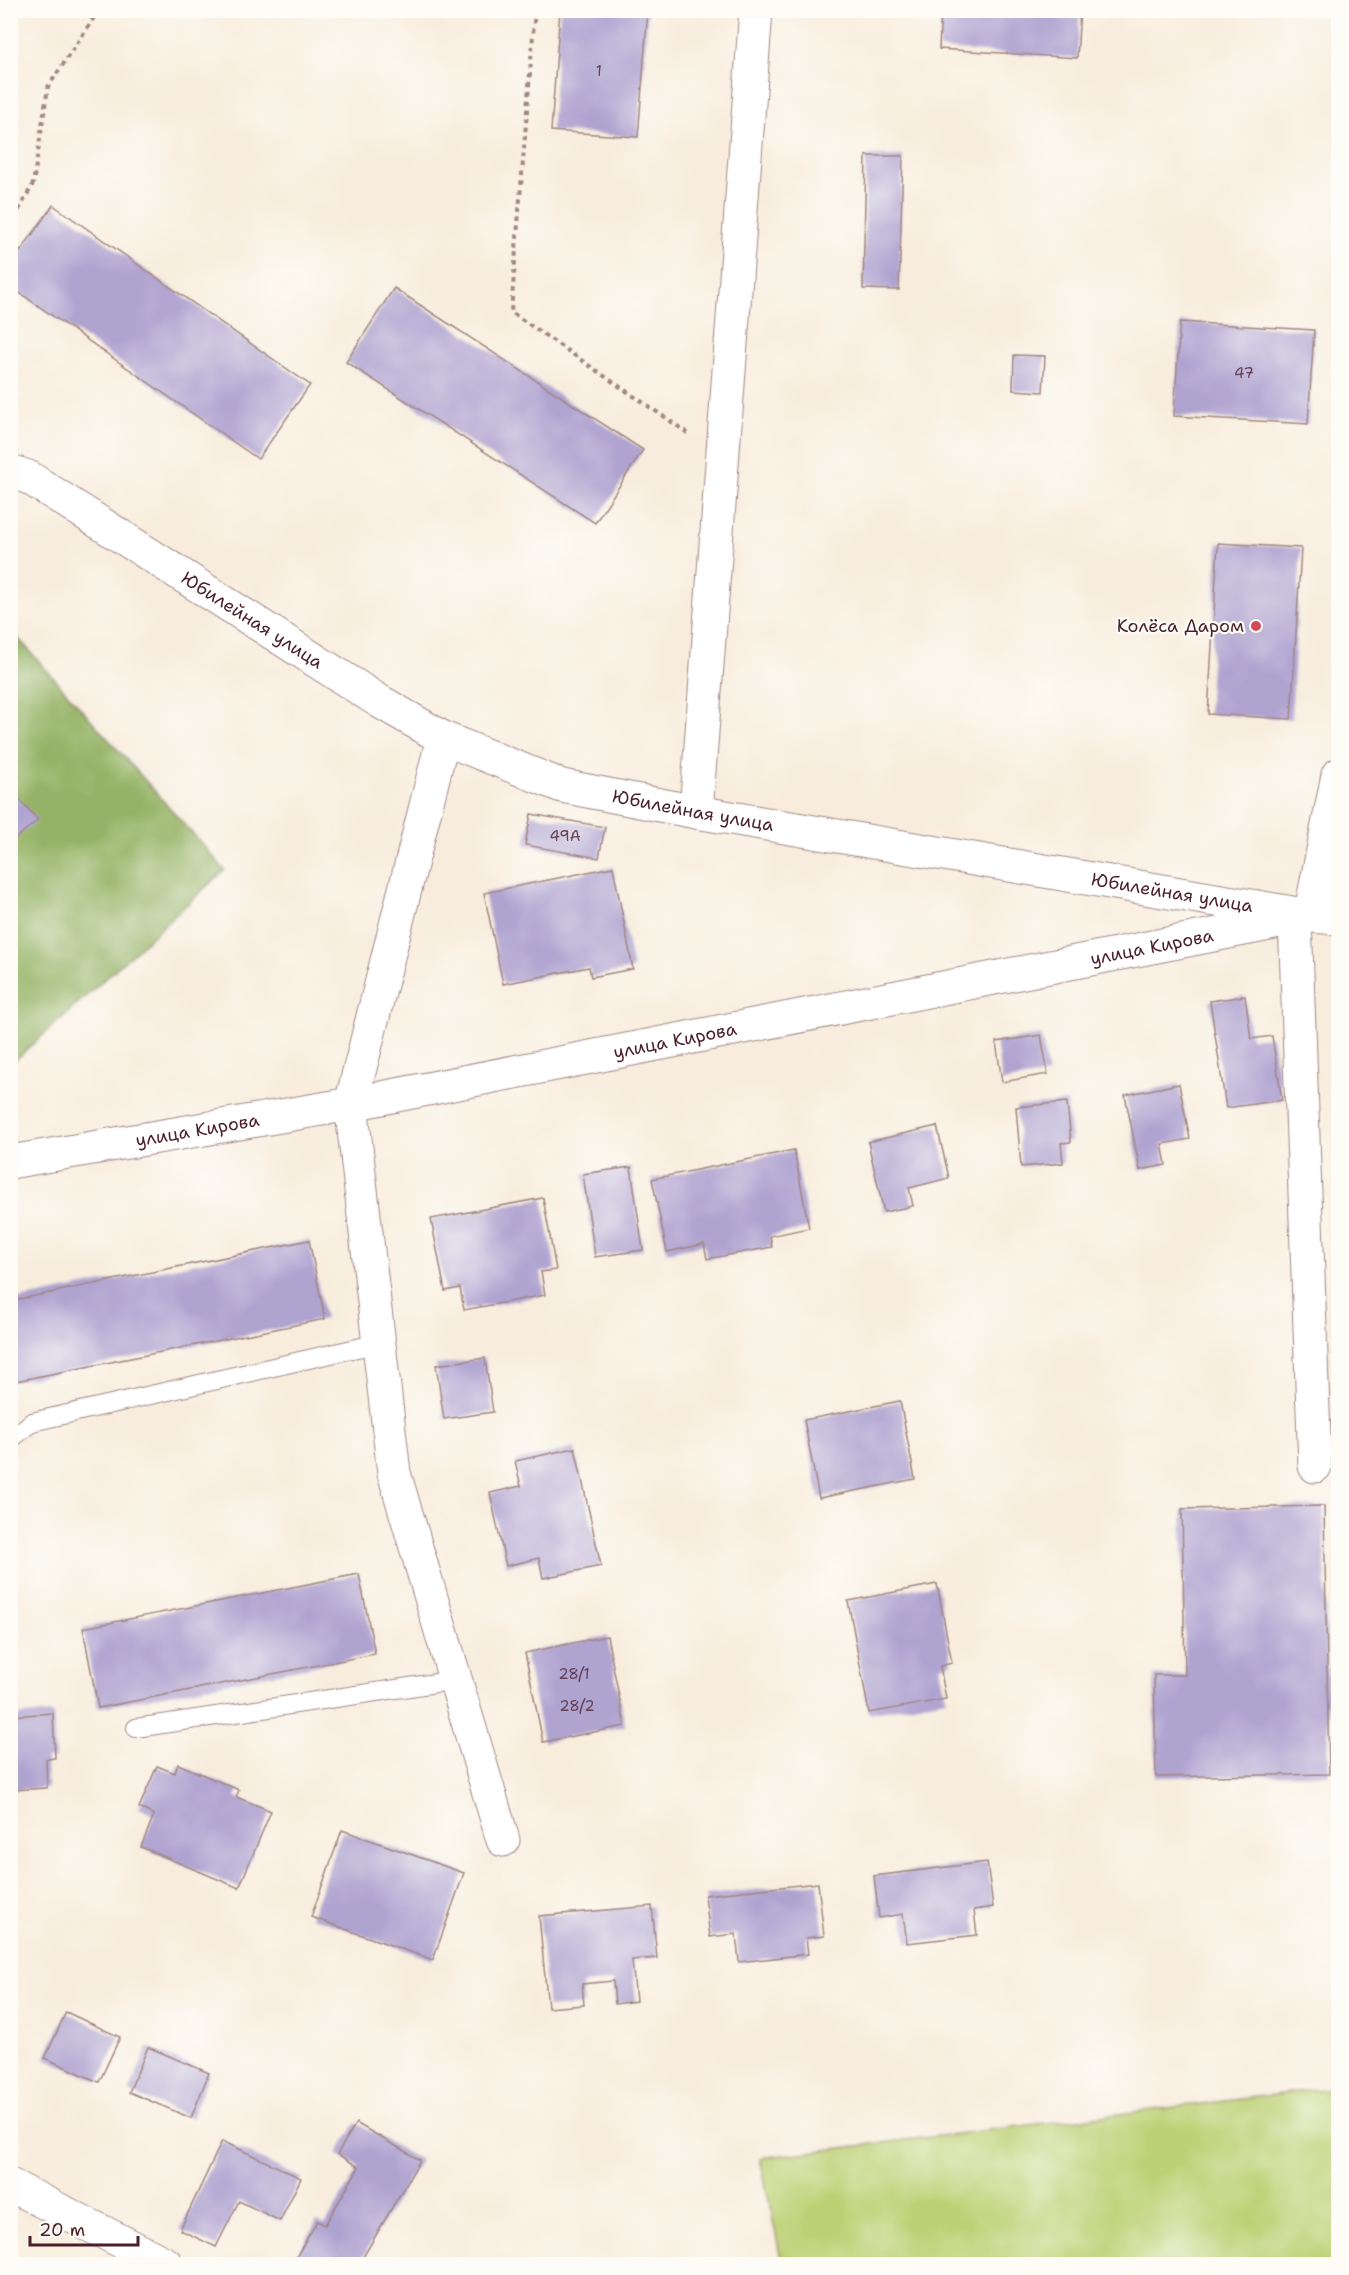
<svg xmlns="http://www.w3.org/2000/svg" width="1349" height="2275" font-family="'Shantell Sans',sans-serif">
<rect width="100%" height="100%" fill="#fdfcf7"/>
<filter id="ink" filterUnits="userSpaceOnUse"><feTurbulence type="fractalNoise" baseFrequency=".0167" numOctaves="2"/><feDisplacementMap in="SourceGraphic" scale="12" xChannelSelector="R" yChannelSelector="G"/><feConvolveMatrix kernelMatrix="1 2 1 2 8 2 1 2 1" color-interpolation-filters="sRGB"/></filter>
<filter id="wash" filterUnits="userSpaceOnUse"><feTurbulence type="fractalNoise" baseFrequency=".008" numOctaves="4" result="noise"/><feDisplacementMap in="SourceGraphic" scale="24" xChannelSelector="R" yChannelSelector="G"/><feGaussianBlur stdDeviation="1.35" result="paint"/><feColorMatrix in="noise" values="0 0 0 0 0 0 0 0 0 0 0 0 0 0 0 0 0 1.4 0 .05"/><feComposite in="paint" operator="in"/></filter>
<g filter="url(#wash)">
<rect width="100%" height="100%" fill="#f8eddd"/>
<!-- green -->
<path fill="#bcd175" stroke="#837850" stroke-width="1.5" d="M1338 2087V2264H782L760 2158Z"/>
<!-- forest -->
<path fill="#95b366" stroke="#706948" stroke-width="1.5" d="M10 629 225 870 11 1064H10Z"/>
<g id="blocks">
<!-- building -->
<g fill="#afa3d0">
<path d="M560 10H648L638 137 551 131Z"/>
<path d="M941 10H1080L1077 58 939 49Z"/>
<path d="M866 156H903L899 290 863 289Z"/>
<path d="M53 205 310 385 258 459 10 286V266Z"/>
<path d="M394 288 643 450 595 523 346 362Z"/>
<path d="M1180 322 1314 330 1308 424 1174 416Z"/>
<path d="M1014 355 1045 356 1043 392 1013 390Z"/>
<path d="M1218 543 1301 548 1291 719 1208 714Z"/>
<path d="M10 789 38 820 10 843Z"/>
<path d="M531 814 605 827 599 858 525 845Z"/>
<path d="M613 867 633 969 591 977 589 967 503 984 484 893Z"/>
<path d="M1245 996 1251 1039 1272 1036 1282 1100 1226 1108 1210 1001Z"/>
<path d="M1041 1035 1048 1074 1002 1082 996 1042Z"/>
<path d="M1179 1084 1190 1139 1162 1144 1166 1165 1140 1170 1125 1095Z"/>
<path d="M1067 1102 1071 1142 1061 1143 1063 1163 1021 1167 1016 1107Z"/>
<path d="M937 1126 949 1178 909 1188 913 1206 884 1212 868 1142Z"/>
<path d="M794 1150 809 1228 770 1236 772 1247 707 1259 704 1244 667 1252 652 1179Z"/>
<path d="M631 1167 643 1250 595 1257 583 1174Z"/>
<path d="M543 1198 556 1270 541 1272 545 1295 464 1310 460 1288 445 1291 431 1219Z"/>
<path d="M309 1240 325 1319 11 1382 10 1301Z"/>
<path d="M485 1358 493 1412 444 1419 436 1365Z"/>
<path d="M900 1401 915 1479 819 1498 804 1420Z"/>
<path d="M575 1448 601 1566 543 1578 539 1558 506 1566 490 1493 521 1486 515 1461Z"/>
<path d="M1324 1506 1329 1774 1156 1777 1154 1675H1185L1182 1509Z"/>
<path d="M359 1574 375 1654 98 1708 83 1628Z"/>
<path d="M937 1584 952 1663 940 1666 946 1699 869 1713 848 1601Z"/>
<path d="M607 1636 625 1726 543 1742 525 1653Z"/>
<path d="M53 1713 55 1758 46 1759 47 1788 10 1790V1716Z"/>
<path d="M178 1764 239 1790 236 1797 271 1811 239 1888 141 1847 154 1815 139 1808 157 1766 175 1773Z"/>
<path d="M342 1830 464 1873 433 1960 311 1917Z"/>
<path d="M987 1862 993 1907 974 1910 977 1935 907 1943 903 1914 879 1918 874 1876Z"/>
<path d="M818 1883 824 1936 806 1938 808 1954 739 1962 736 1934 710 1937 705 1895Z"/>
<path d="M652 1906 657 1958 632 1960 636 2001 615 2004 613 1981 582 1984 584 2005 548 2008 539 1916Z"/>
<path d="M66 2012 120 2037 99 2082 45 2058Z"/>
<path d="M148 2047 209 2073 191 2118 129 2092Z"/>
<path d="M356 2123 420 2160 359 2264H292L317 2221 325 2225 359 2167 337 2154Z"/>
<path d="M222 2141 301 2178 280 2221 239 2201 216 2247 180 2230Z"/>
</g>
</g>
</g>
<g filter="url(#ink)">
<use href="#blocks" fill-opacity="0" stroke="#a18684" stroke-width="1.5"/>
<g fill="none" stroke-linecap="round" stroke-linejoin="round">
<!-- lane casing -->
<g stroke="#a18684" stroke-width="20">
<g id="lane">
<path d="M10 1440 32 1422 379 1343"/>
<path d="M136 1728 456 1680"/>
</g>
</g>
<!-- street casing -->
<g stroke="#a18684" stroke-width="35">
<g id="street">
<path id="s1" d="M10 471 28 477 379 701 443 738 562 786 696 812 1310 916"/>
<path d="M443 738 351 1104 394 1473 503 1840"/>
<path d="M696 812 756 10"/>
<path d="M1310 916 1338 775"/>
<path d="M1295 919 1315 1466"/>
<path id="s2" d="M10 1162 351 1104 1310 916 1338 918"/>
<path d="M10 2185 166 2264"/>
</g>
</g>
<!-- path -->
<g stroke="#a18684" stroke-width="4" stroke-dasharray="4.5 4.5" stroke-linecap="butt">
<path d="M535 10 511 312 689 434"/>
<path d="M10 226 33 184 48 87 99 10"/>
</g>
<!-- lane -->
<use href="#lane" stroke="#fff" stroke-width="18"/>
<!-- street -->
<use href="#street" stroke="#fff" stroke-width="33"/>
</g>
</g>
<!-- markers -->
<circle fill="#d1495b" stroke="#fdfcf7" stroke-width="2" cx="1256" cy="626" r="6"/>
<g text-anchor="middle" stroke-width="4.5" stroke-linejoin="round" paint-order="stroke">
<!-- number labels -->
<g font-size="15" fill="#634054">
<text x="599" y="76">1</text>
<text x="1244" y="378">47</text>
<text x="565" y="841">49А</text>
<text x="574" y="1679">28/1</text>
<text x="577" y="1711">28/2</text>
</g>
<!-- street labels -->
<g font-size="18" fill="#4a1f2b" stroke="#fdfcf7">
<text dy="6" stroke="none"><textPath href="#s1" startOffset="285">Юбилейная улица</textPath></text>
<text dy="6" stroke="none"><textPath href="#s1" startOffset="771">Юбилейная улица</textPath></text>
<text dy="6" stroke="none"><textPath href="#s1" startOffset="1257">Юбилейная улица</textPath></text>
<text dy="6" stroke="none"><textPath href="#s2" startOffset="1162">улица Кирова</textPath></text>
<text dy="6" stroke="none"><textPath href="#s2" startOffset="676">улица Кирова</textPath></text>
<text dy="6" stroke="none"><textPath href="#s2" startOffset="190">улица Кирова</textPath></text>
</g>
<!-- poi labels -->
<g font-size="18" fill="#4a1f2b" stroke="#fdfcf7" text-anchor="end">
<text x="1244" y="632">Колёса Даром</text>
</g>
</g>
<!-- margin -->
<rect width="1349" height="2275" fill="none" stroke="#fdfcf7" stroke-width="36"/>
<!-- scale -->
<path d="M30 2236v9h108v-9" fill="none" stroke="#4a1f2b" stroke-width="3"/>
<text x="39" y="2236" font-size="18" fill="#4a1f2b" stroke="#fdfcf7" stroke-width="4.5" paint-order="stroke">20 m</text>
</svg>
